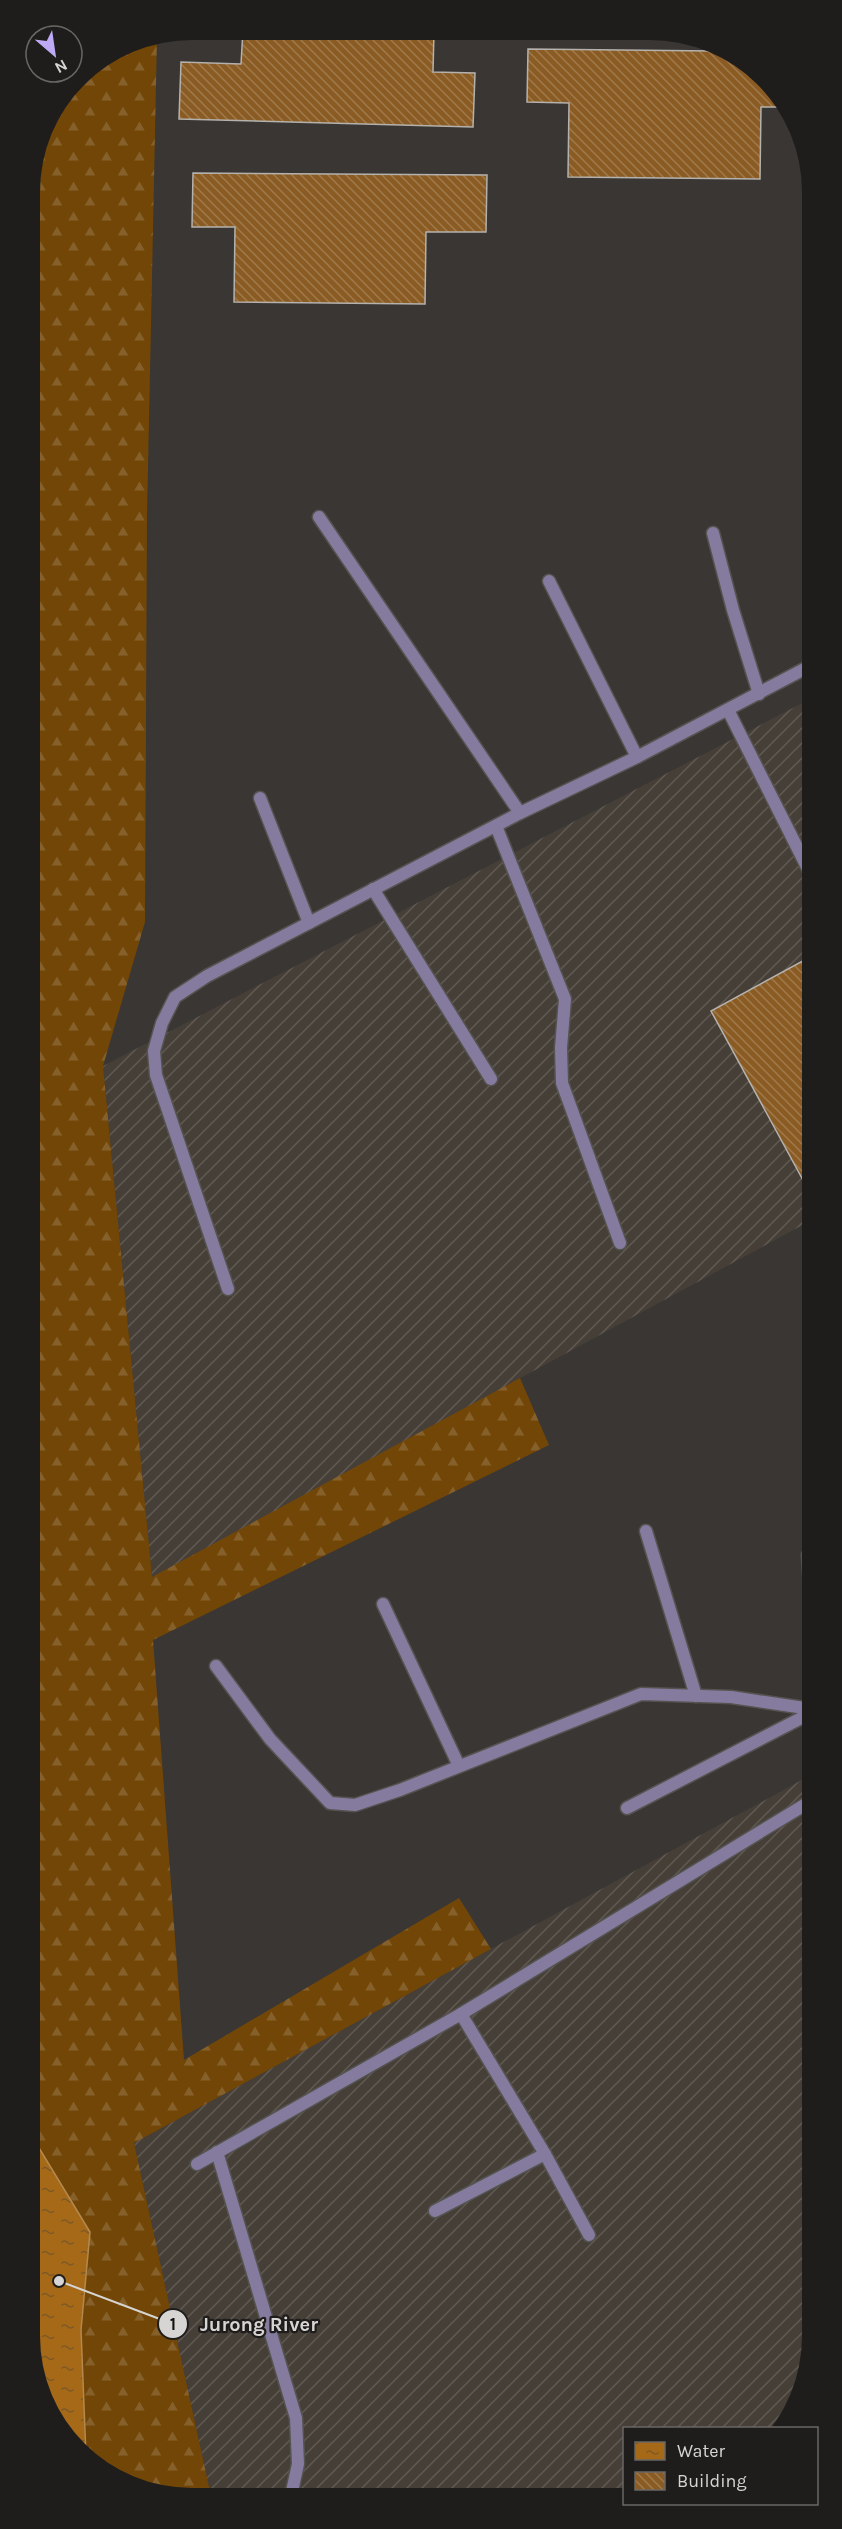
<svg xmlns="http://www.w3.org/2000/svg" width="842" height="2529" font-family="Karla,sans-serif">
<defs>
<pattern id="industrial-furrows" width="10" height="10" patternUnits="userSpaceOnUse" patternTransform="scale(1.5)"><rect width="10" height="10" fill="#463f37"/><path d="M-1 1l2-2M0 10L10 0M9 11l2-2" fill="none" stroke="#605a53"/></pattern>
<pattern id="forest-firs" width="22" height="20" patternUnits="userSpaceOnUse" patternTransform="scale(1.5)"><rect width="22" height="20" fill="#724607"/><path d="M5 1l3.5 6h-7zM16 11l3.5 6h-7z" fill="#85602a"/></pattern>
<pattern id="water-ripples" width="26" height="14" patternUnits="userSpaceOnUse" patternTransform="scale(1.5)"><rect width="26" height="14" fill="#a56917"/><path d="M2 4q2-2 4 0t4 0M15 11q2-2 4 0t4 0" fill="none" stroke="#7d5927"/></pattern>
<pattern id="building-back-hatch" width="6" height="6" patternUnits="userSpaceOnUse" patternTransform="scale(1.5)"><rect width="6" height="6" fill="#8a5c23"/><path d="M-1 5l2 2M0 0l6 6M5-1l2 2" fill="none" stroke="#9f7a4c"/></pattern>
</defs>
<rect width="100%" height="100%" fill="#393633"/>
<!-- industrial -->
<g fill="url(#industrial-furrows)">
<path d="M810 699V1221L152 1578 103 1066Z"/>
<path d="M811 1775 812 2347 800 2398 781 2428H624V2496H211L134 2143Z"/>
</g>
<!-- forest -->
<path fill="url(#forest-firs)" d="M157 37 147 515 145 922 103 1066 152 1577 520 1378 549 1445 153 1640 184 2060 459 1898 491 1949 134 2143 211 2496H161L86 2456 81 2330 90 2232 33 2138 30 182 47 120 85 71 131 42Z"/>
<!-- water -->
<path fill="url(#water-ripples)" stroke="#b4894f" stroke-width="1.5" d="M33 2138 90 2232 81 2330 86 2456 78 2452 33 2368Z"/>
<!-- building -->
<g fill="url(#building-back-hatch)" stroke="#b5b2ae" stroke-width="1.5">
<path d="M243 30 434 32 433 72 475 73 473 127 179 119 181 62 241 64Z"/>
<path d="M528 49 714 51 765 78 780 107H761L760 179 568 177 569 103 527 102Z"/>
<path d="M193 173 487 175 486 232H426L425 304 234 302 235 227H192Z"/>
<path d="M810 957V1193L711 1011Z"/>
</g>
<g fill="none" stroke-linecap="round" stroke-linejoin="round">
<!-- service casing -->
<g stroke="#555350" stroke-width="15">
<g id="service">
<path d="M319 517 520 813"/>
<path d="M713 533 733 610 759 694"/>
<path d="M549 581 637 757"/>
<path d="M728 710 810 873"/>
<path d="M260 798 309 923"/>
<path d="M496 826 565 999 561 1048 562 1083 620 1243"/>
<path d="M373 889 491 1079"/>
<path d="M228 1289 156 1075 154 1051 162 1023 175 997 207 976 520 813 637 757 810 666"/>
<path d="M646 1531 696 1696"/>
<path d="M808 1555 811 1603"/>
<path d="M383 1604 459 1766"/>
<path d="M216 1666 270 1739 330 1803 355 1805 400 1790 641 1694 731 1697 811 1709"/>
<path d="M627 1808 811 1713"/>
<path d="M461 2014 545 2154 589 2235"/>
<path d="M217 2152 296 2418 298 2464 291 2496"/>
<path d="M197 2164 461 2014 811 1801"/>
<path d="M435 2211 545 2154"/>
</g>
</g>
<!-- service -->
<use href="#service" stroke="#847b9e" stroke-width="12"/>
</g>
<!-- crop -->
<path d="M0 0H842V2529H0ZM192 40H650A152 152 0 0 1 802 192V2336A152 152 0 0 1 650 2488H192A152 152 0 0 1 40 2336V192A152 152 0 0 1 192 40Z" fill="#1f1d1c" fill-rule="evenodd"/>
<!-- callouts -->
<path fill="none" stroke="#d7d5d3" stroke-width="2" d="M59 2281L173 2324"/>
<g fill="#d7d5d3" stroke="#1f1d1c" stroke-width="2">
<circle cx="59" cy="2281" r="6"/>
<circle cx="173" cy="2324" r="15"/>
</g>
<g font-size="18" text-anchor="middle" font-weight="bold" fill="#111">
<text x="173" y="2330">1</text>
</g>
<g font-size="20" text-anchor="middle" font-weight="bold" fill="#d7d5d3" stroke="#1f1d1c" stroke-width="4.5" stroke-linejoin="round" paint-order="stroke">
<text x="259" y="2331">Jurong River</text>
</g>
<!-- legend -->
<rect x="623" y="2427" width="195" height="78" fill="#1f1d1c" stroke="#696765" stroke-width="1.5"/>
<rect x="635" y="2442" width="30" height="18" fill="url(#water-ripples)" stroke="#696765" stroke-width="1.5"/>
<text x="677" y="2457" font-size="18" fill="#d7d5d3">Water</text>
<rect x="635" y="2472" width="30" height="18" fill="url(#building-back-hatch)" stroke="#696765" stroke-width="1.5"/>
<text x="677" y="2487" font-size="18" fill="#d7d5d3">Building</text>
<!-- north arrow -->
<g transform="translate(54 54) rotate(151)"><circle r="28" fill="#1f1d1c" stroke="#696765" stroke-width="1.5"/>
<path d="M0-4.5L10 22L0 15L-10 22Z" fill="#bea9f4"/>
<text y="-9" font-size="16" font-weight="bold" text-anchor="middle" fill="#d7d5d3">N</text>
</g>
</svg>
